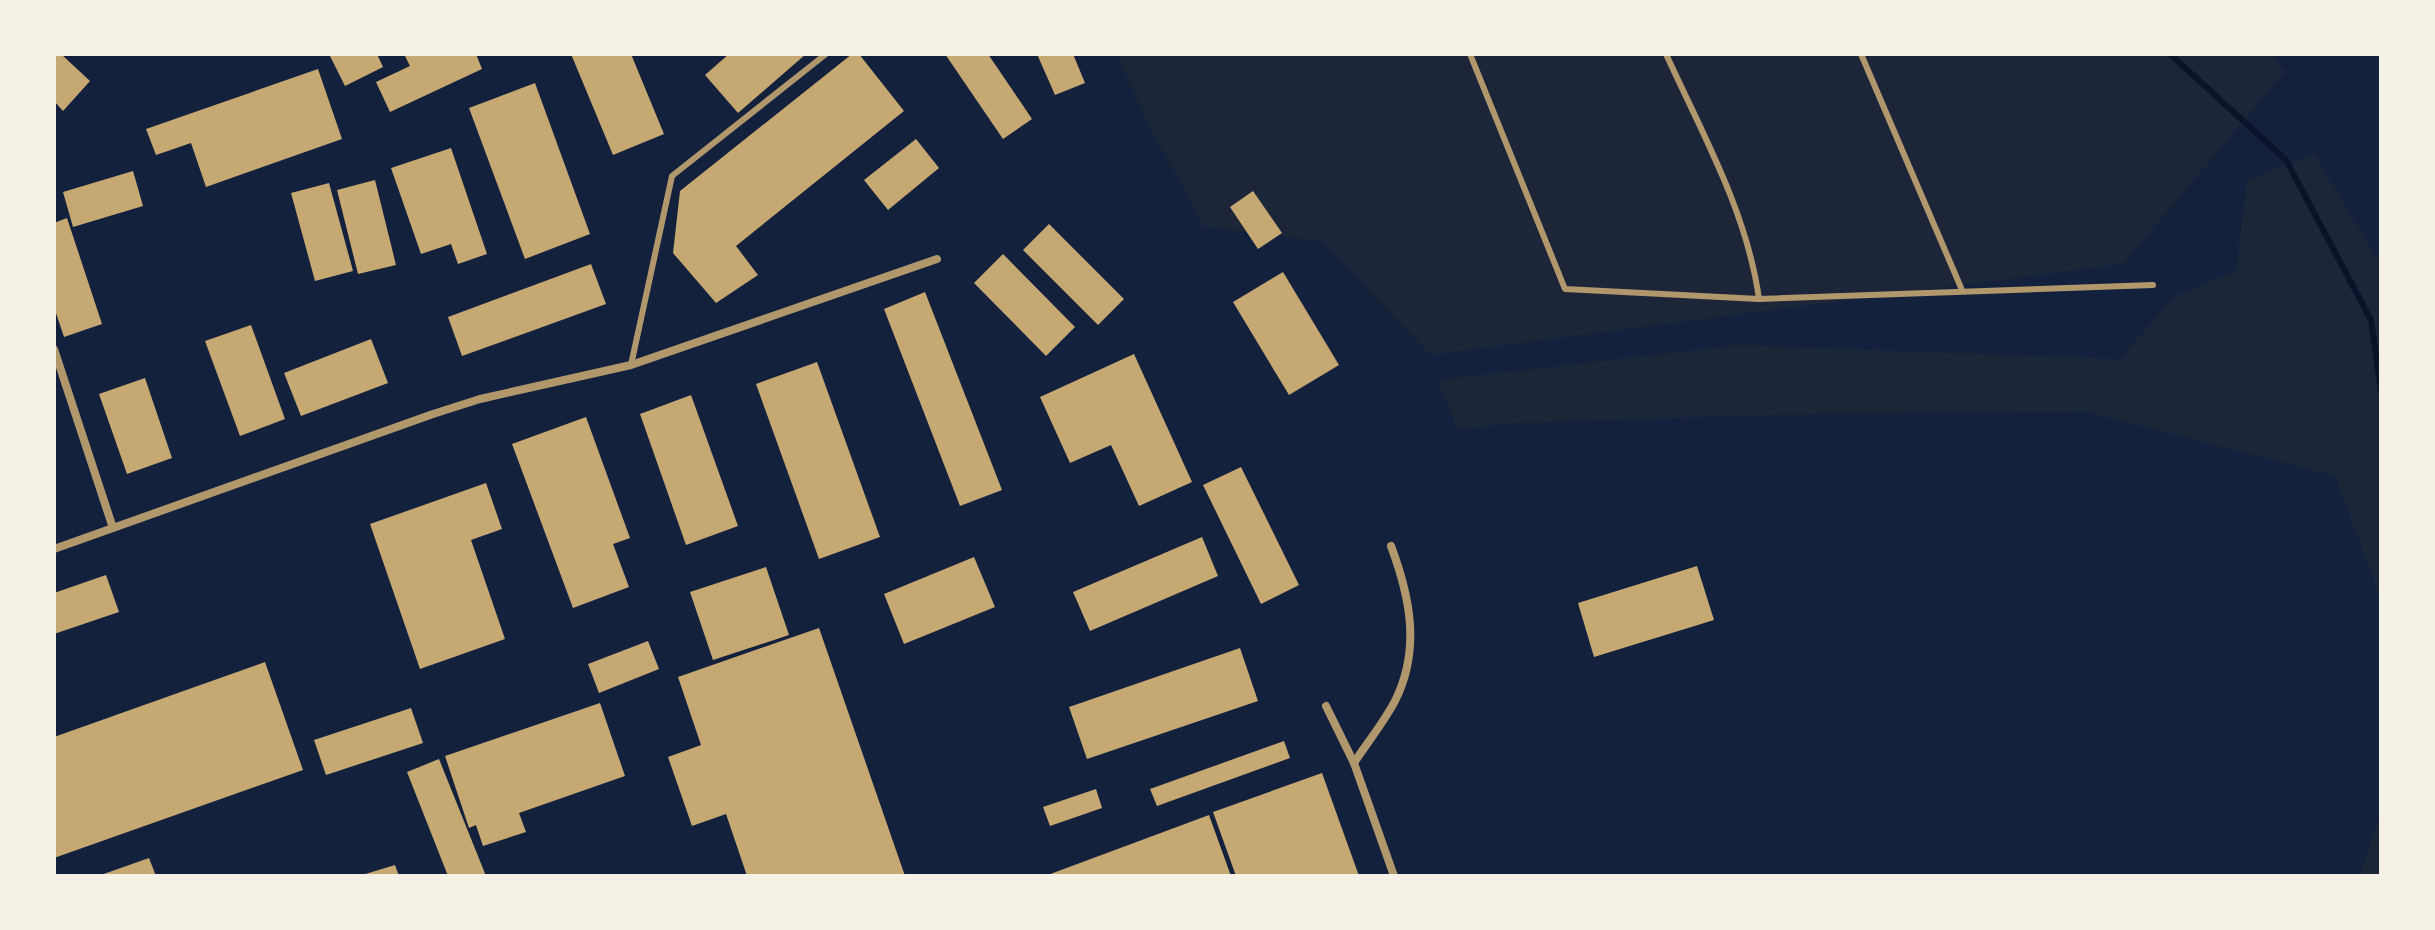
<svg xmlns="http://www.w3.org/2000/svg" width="2435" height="930" font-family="'Work Sans',sans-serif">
<rect width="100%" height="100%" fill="#14213d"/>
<!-- green -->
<g fill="#1d2539">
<path d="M1116 54H2272L2285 72 2123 264 1431 355 1321 241 1204 227 1150 127Z"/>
<path d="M2314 154 2381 265V599L2335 476 2087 412 1813 414 1515 423 1458 430 1437 380 1738 345 2120 359 2173 297 2236 271 2247 180Z"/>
<path d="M2381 811V876H2360Z"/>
</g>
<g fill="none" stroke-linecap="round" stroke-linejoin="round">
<!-- stream -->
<path stroke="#0b132b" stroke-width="6" d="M2170 54 2286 160 2371 320 2381 391"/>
</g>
<!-- building -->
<g fill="#c6a872">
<path d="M54 54H61L90 81 63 111 54 101Z"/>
<path d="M329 54H377L383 67 345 86Z"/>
<path d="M404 54H476L482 69 390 112 376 82 410 66Z"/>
<path d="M571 54H631L664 134 613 155Z"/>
<path d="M729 54H806L738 113 705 75Z"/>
<path d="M852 54H859L904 111 736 246 758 275 716 303 673 253 680 191Z"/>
<path d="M945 54H988L1032 119 1003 139Z"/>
<path d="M1037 54H1073L1085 83 1055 95Z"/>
<path d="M318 69 342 139 206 187 191 143 156 155 146 129Z"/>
<path d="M535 83 590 234 525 259 469 108Z"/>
<path d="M916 139 939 168 888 210 864 180Z"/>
<path d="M451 148 487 254 458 264 451 244 421 254 391 168Z"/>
<path d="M133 171 143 206 73 227 63 192Z"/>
<path d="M375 180 396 265 358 274 337 190Z"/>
<path d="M329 183 353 271 315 281 291 193Z"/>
<path d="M1253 191 1282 233 1258 249 1230 207Z"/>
<path d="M67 218 102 324 64 337 54 307V223Z"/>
<path d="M1049 224 1124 299 1098 325 1023 250Z"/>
<path d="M1003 254 1075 327 1046 356 974 283Z"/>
<path d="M591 264 606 304 462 356 448 317Z"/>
<path d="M1283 272 1339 365 1289 395 1233 302Z"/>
<path d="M925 292 1002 490 960 506 884 309Z"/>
<path d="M251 325 285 419 240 436 205 341Z"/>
<path d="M371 339 388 383 301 416 284 373Z"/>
<path d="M1134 354 1192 482 1139 506 1111 445 1070 463 1040 397Z"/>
<path d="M817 362 880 537 819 559 756 384Z"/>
<path d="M145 378 172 458 127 474 99 394Z"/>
<path d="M691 395 738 526 686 545 640 414Z"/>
<path d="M586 417 630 538 613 544 629 587 573 608 512 444Z"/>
<path d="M1241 467 1299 585 1261 604 1203 485Z"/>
<path d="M486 483 502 529 471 540 505 639 420 669 370 524Z"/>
<path d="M1202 537 1218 576 1090 631 1073 592Z"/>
<path d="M974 557 995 607 904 644 884 594Z"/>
<path d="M1697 566 1714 620 1594 657 1578 603Z"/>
<path d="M766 567 789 635 713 660 690 592Z"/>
<path d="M106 575 119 612 54 634V593Z"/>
<path d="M819 628 905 876H747L726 814 692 826 668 757 701 745 678 677Z"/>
<path d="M648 641 659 669 599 693 588 664Z"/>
<path d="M1240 648 1258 701 1087 759 1069 707Z"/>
<path d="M265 662 303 770 54 858V737Z"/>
<path d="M600 703 625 776 519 813 526 832 483 846 476 825 469 828 445 756Z"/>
<path d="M411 708 423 743 326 775 314 740Z"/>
<path d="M1284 741 1290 758 1157 806 1150 789Z"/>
<path d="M439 759 486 876H448L407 772Z"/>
<path d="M1322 773 1359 876H1236L1213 812Z"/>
<path d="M1096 789 1102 808 1050 826 1043 807Z"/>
<path d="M1209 815 1231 876H1045Z"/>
<path d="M149 858 156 876H98Z"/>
<path d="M395 865 399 876H362V875Z"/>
</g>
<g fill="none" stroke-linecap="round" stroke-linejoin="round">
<!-- service -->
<g stroke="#b1986c" stroke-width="6">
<path d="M1470 54 1565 289 1759 299 2153 285"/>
<path d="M1666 54C1702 133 1747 212 1759 299"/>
<path d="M1861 54 1962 290"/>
<path d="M631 365 672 176 826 54"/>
</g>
<!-- minor -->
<g stroke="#b1986c" stroke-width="8">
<path d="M54 349 113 528"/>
<path d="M54 549 433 414 480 399 631 365 937 259"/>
<path d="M1326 706 1354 763 1394 876"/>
<path d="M1354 763C1367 743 1384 722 1395 701 1421 649 1410 597 1391 546"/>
</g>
</g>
<!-- border -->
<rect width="2435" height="930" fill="none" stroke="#f6f1e7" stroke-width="112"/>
</svg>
